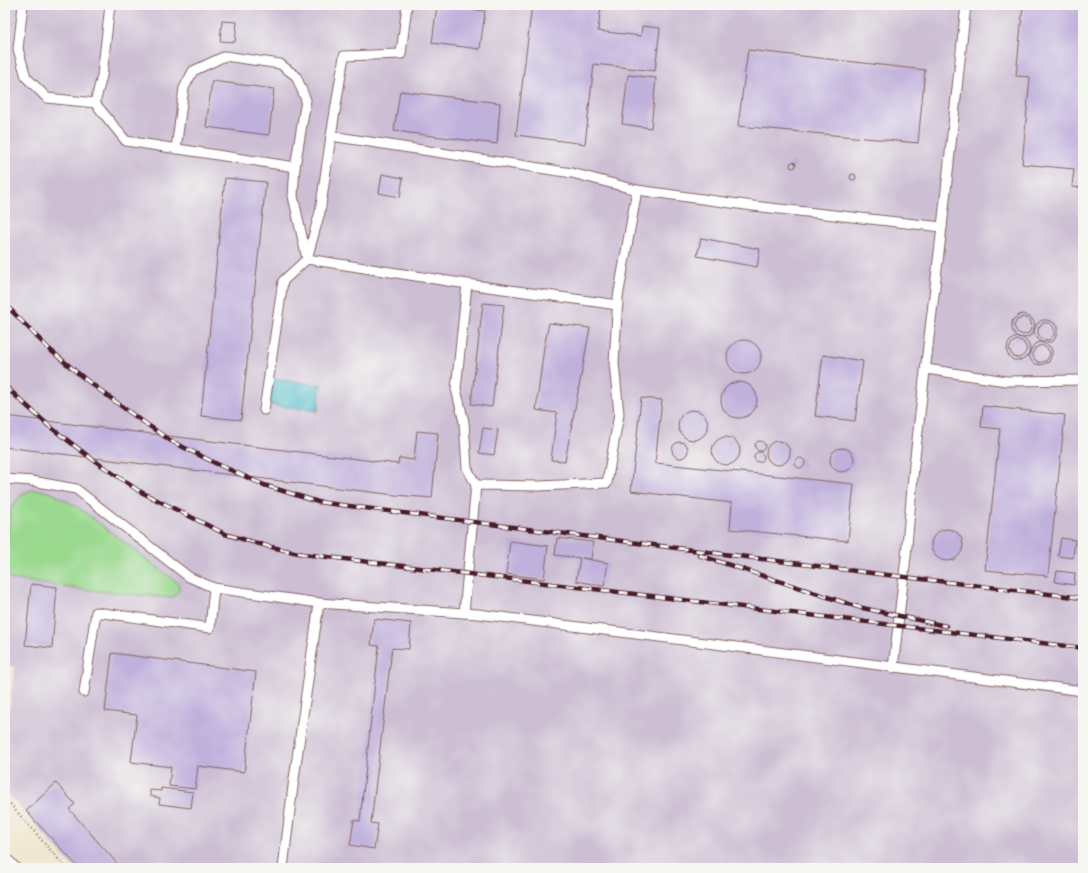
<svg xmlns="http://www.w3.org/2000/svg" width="1088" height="873" font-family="'IM FELL French Canon',serif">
<rect width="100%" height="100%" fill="#f6f6f2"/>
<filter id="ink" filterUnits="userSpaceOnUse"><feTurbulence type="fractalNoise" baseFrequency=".025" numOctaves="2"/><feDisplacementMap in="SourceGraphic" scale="8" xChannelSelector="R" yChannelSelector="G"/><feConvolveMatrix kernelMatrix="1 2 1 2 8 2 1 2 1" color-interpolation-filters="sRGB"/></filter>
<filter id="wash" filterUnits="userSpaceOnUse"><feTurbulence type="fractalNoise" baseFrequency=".012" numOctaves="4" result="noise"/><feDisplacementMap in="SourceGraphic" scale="16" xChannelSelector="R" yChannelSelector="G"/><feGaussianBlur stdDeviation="0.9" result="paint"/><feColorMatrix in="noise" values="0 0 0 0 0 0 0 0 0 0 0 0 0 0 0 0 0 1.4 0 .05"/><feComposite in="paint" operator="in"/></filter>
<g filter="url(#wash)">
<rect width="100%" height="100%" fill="#f0e8d2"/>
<!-- industrial -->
<path fill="#ccbed3" d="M5 5H1083V868H74L5 791V735L15 667 5 665Z"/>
<!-- green -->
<path fill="#9ad88e" stroke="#727c5c" d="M31 490H41L52 493 79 508 178 583C181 591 178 593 171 598L78 589 11 579 5 574V555L11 509 17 500 22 494Z"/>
<!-- water -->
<path fill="#50bbcc" stroke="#4d6d7c" d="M273 379 321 385 318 411 270 405Z"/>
<g id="blocks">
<!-- building -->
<g fill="#c0b0dc" fill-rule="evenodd">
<path d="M437 5 485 11 480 49 432 43Z"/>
<path d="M532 5H601L598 31 641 36 642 26 660 28 655 71 594 64 585 144 516 135Z"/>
<path d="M1023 5H1083V188L1072 187 1074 169 1022 164 1030 77 1016 76Z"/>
<path d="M222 21 237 22 235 42 220 41Z"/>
<path d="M748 50 925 70 918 143 738 126Z"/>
<path d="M628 75 656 78 651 128 622 124Z"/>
<path d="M212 81 274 89 269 135 206 127Z"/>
<path d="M400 91 500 103 497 144 394 131Z"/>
<circle cx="793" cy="165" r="3"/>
<path d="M382 174 403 178 400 197 379 193Z"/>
<circle cx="853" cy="177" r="3"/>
<path d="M225 178 266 182 241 420 201 416Z"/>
<path d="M701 238 760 249 757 267 697 256Z"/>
<path d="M483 303 504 305 492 407 471 404Z"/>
<path d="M1023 314 1031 318 1034 322 1035 326 1031 335 1027 337 1023 338 1018 337 1015 334 1012 330V321L1015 318 1019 315ZM1023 317 1030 320 1032 326 1029 333 1023 335 1017 332 1014 326 1017 320Z"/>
<path d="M1042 320H1046L1051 321 1054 323 1057 327V332L1056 336 1054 340 1050 342H1041L1038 339 1035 335 1034 331 1035 327 1038 323ZM1043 323H1050L1054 328V335L1049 340 1042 339 1038 334V328Z"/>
<path d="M549 323 590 328 565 461 551 460 557 413 536 410 544 347Z"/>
<path d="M1019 337 1023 338 1026 341 1029 345 1030 349 1029 354 1026 357 1022 360H1013L1010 357 1007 353V349L1008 344 1010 341 1014 338ZM1018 340 1022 341 1024 343 1027 349 1024 355 1021 357 1018 358 1015 357 1012 355 1009 349 1012 343 1015 341Z"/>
<circle cx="744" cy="357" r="17"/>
<path d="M1041 342 1049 346 1052 350V354L1049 362 1041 365 1036 364 1032 362 1030 358 1029 354 1033 346 1036 343ZM1041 345 1047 348 1049 351 1050 354 1047 360 1040 363 1035 360 1032 354 1035 348Z"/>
<path d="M823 355 863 361 855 421 815 416Z"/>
<circle cx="739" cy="400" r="18"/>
<path d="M641 398 662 400 655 463 854 484 848 541 730 529 732 503 631 491Z"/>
<path d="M983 406 1065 415 1048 576 985 570 1000 429 981 427Z"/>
<circle cx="693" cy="425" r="15"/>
<path d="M5 416 398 464 399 458 414 460 417 431 438 433 432 498 395 495 5 447Z"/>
<path d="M483 428 498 430 494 455 479 453Z"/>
<circle cx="726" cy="451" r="14"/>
<circle cx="778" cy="453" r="12"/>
<circle cx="760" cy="446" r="5"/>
<circle cx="680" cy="450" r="8"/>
<circle cx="842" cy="460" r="12"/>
<circle cx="759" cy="457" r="5"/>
<circle cx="800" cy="463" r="5"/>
<circle cx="947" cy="545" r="16"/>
<path d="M557 538 593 542 591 559 582 558 608 563 604 586 576 581 580 558 555 555Z"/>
<path d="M1061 538 1075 540 1073 558 1058 556Z"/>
<path d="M510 541 548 546 544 579 506 574Z"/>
<path d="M1057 571 1075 573 1074 585 1055 582Z"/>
<path d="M31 584 57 587 52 648 25 645Z"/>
<path d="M374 619 411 623 409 649 392 648 371 823 378 824 374 849 350 845 354 820 360 821 379 646 371 645Z"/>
<path d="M112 653 256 672 244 772 198 766 195 789 169 786 171 767 131 762 137 715 105 711Z"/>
<path d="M56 783 75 804 69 809 121 868H79L26 811Z"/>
<path d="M161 788 193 792 191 808 159 804 160 798 150 796V790L161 791Z"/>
</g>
</g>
</g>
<g filter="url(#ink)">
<use href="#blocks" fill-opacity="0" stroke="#846565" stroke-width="1"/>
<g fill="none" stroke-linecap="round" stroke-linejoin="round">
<!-- service casing -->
<g stroke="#846565" stroke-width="11">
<g id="service">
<path d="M23 5 18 49 26 77 47 98 95 103 126 141 295 167 293 196 307 259 467 284 618 305"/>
<path d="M95 103 102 76 110 5"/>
<path d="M331 136 344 56 401 54 407 5"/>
<path d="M176 149 184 88 193 71 225 56 280 64 296 76 306 100 295 167"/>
<path d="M942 227 966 5"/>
<path d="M467 284 456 389 464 422 467 468 476 485"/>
<path d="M926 369 1006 381 1083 380"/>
<path d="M264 410 283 281 307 259 320 212 331 136 572 173 637 190"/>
<path d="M5 479 32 481 76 489 189 577 214 588"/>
<path d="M464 613 476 485 539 486 607 483 619 414 614 363 618 297 637 190 753 206 942 227 914 465 906 557 893 668"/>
<path d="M84 692 96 612 210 628 214 588 319 603"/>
<path d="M5 857 16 868"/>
<path d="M283 868 293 786 319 603 478 614 1083 691"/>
</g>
</g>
<!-- path -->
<path stroke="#846565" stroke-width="2.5" stroke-dasharray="1 3" stroke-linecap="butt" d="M5 798 66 868"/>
<!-- service -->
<use href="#service" stroke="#fff" stroke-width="9"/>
<!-- rail casing -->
<g stroke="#4a1f2b" stroke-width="4.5">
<g id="rail">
<path d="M5 304 49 349 85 379 132 414 171 441 217 464 264 485 318 502 879 574 1083 598"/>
<path d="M5 386 49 426 92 459 139 491 225 534 267 546 303 554 1083 648"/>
<path d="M699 555 858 607 946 626"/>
</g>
</g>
<!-- rail -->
<use href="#rail" stroke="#f6f6f2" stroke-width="3" stroke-dasharray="9" stroke-linecap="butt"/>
</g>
</g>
<!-- margin -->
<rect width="1088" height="873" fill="none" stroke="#f6f6f2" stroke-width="20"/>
</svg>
